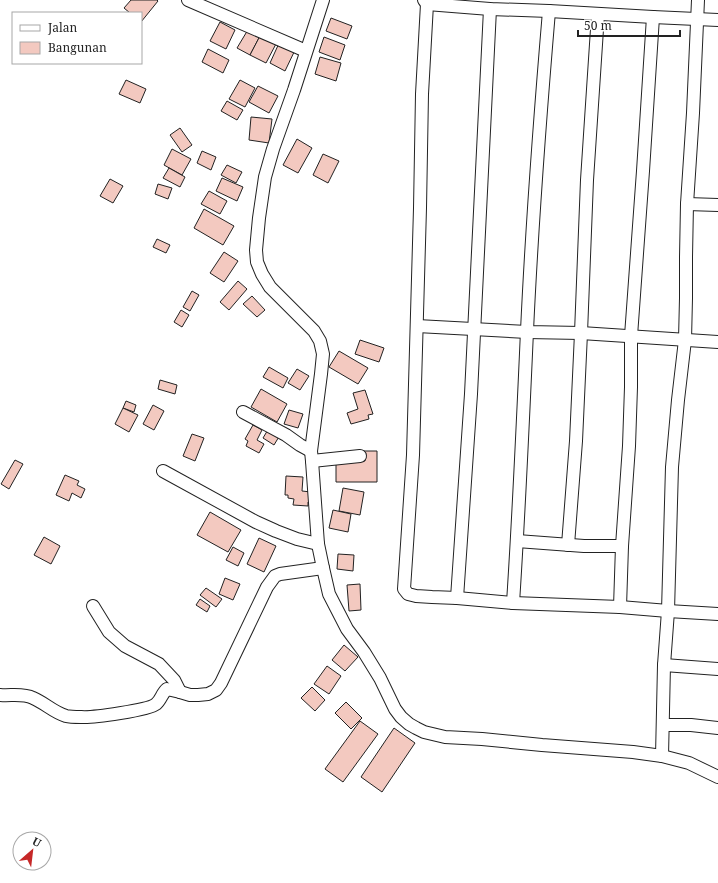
<svg xmlns="http://www.w3.org/2000/svg" width="718" height="883" font-family="'Noto Serif',serif">
<rect width="100%" height="100%" fill="#fff"/>
<!-- building -->
<g fill="#f3c9c0" stroke="#222">
<path d="M131 0H157L158 1 141 22V13H130L124 8Z"/>
<path d="M331 18 352 26 347 39 326 31Z"/>
<path d="M220 22 235 30 226 49 210 41Z"/>
<path d="M249 28 261 34 250 55 237 48Z"/>
<path d="M261 34 277 42 266 63 250 55Z"/>
<path d="M324 37 345 45 340 60 319 52Z"/>
<path d="M280 41 296 48 285 71 270 63Z"/>
<path d="M208 49 229 60 223 73 202 62Z"/>
<path d="M320 57 341 63 336 81 315 74Z"/>
<path d="M126 80 146 89 140 103 119 94Z"/>
<path d="M240 80 255 88 245 107 229 99Z"/>
<path d="M258 86 278 96 269 113 249 102Z"/>
<path d="M227 101 243 110 237 120 221 111Z"/>
<path d="M251 117 272 119 269 143 249 140Z"/>
<path d="M180 128 192 145 182 152 170 135Z"/>
<path d="M297 139 312 148 298 173 283 165Z"/>
<path d="M172 149 191 159 182 175 164 165Z"/>
<path d="M202 151 216 157 211 170 197 163Z"/>
<path d="M323 154 339 161 328 183 313 175Z"/>
<path d="M227 165 242 172 236 183 221 175Z"/>
<path d="M169 168 185 177 180 187 163 178Z"/>
<path d="M222 178 243 187 237 201 216 191Z"/>
<path d="M110 179 123 186 113 203 100 196Z"/>
<path d="M158 184 172 188 168 199 155 194Z"/>
<path d="M209 191 227 201 220 214 201 204Z"/>
<path d="M204 209 234 226 223 245 194 228Z"/>
<path d="M157 239 170 245 166 253 153 247Z"/>
<path d="M224 252 238 261 224 282 210 273Z"/>
<path d="M238 281 247 289 229 310 220 302Z"/>
<path d="M192 291 199 295 190 311 183 307Z"/>
<path d="M252 296 265 310 257 317 243 304Z"/>
<path d="M181 310 189 315 182 327 174 322Z"/>
<path d="M360 340 384 348 379 362 355 354Z"/>
<path d="M339 351 368 368 358 384 329 367Z"/>
<path d="M269 367 288 378 283 388 263 377Z"/>
<path d="M297 369 309 376 300 390 288 383Z"/>
<path d="M160 380 177 385 175 394 158 389Z"/>
<path d="M261 389 287 404 277 422 251 407Z"/>
<path d="M365 390 373 414 368 415 369 419 351 424 347 413 358 409 353 393Z"/>
<path d="M126 401 136 405 134 412 123 408Z"/>
<path d="M153 405 164 411 154 430 143 424Z"/>
<path d="M123 408 138 415 129 432 115 424Z"/>
<path d="M289 410 303 414 298 428 284 424Z"/>
<path d="M253 425 262 430 257 440 264 444 259 453 246 446 248 441 245 439Z"/>
<path d="M269 428 280 435 274 445 263 438Z"/>
<path d="M192 434 204 438 195 461 183 456Z"/>
<path d="M364 451H377V482H336V461H365Z"/>
<path d="M15 460 23 464 9 489 1 484Z"/>
<path d="M65 475 79 481 77 485 85 489 81 498 72 493 69 501 56 495Z"/>
<path d="M286 476 303 477 302 491 311 492 310 502H308V506L293 505 294 499 288 498V495H285Z"/>
<path d="M343 488 364 492 360 515 339 511Z"/>
<path d="M333 510 351 514 348 532 329 528Z"/>
<path d="M210 512 241 530 228 552 197 535Z"/>
<path d="M44 537 60 546 51 564 34 555Z"/>
<path d="M259 538 276 546 264 572 247 564Z"/>
<path d="M233 547 244 553 238 566 226 560Z"/>
<path d="M338 554 354 555 353 571 337 569Z"/>
<path d="M225 578 240 584 233 600 219 594Z"/>
<path d="M360 584 361 610 349 611 347 585Z"/>
<path d="M206 588 222 599 216 607 200 595Z"/>
<path d="M200 599 210 606 207 612 196 605Z"/>
<path d="M344 645 358 657 345 671 332 660Z"/>
<path d="M327 666 341 676 329 694 314 684Z"/>
<path d="M312 687 325 700 315 711 301 698Z"/>
<path d="M346 702 362 718 351 729 335 713Z"/>
<path d="M360 721 378 734 343 782 325 769Z"/>
<path d="M394 728 415 743 382 792 361 777Z"/>
</g>
<g fill="none" stroke-linecap="round" stroke-linejoin="round">
<!-- minor casing -->
<g stroke="#222" stroke-width="14">
<g id="minor">
<path d="M188 0 306 51"/>
<path d="M323 0 294 90 273 149 265 177 259 218 256 250 257 262 262 274 270 287 314 331 320 341 323 354 321 374 311 451 312 461 318 544 323 568 329 594 347 629 364 652 380 678 395 709 401 717 409 724 416 728 424 732 445 737 482 739 542 745 633 752 662 756 689 763 718 777"/>
<path d="M424 0 427 4 490 9 549 11 653 17 718 20"/>
<path d="M427 4 422 94 420 208 413 455 404 589 408 594 416 596 432 597 457 598 513 603 620 607 668 611 718 614"/>
<path d="M687 204 718 205"/>
<path d="M417 326 527 332 581 333 718 342"/>
<path d="M243 412 286 435 300 445 311 451"/>
<path d="M312 461 360 456"/>
<path d="M163 471 256 522 276 531 297 539 318 544"/>
<path d="M517 541 584 546H622"/>
<path d="M568 545 576 441 581 333 587 180 598 14"/>
<path d="M457 598 471 394 490 9"/>
<path d="M513 603C519 512 523 421 527 331 532 224 540 117 549 11"/>
<path d="M93 606 109 632 125 646 159 664 174 680 180 692"/>
<path d="M620 607 622 546 629 446 631 387V336L643 171 653 17"/>
<path d="M664 665 718 669"/>
<path d="M0 695C11 696 23 693 33 698 45 703 53 712 66 716 70 717 76 717 81 717 92 718 149 710 156 704 161 700 162 693 167 689L180 692 190 695H198L208 694 216 690 221 683 267 587 275 576 280 574 323 568"/>
<path d="M663 725H691L718 728"/>
<path d="M662 756 664 665 668 611 672 467 678 400 685 340 686 298V257L687 204 693 113 698 0"/>
</g>
</g>
<!-- minor -->
<use href="#minor" stroke="#fff" stroke-width="12"/>
</g>
<!-- legend -->
<rect x="12" y="12" width="130" height="52" fill="#ffffff" stroke="#a7a7a7"/>
<rect x="20" y="25" width="20" height="6" fill="#ffffff" stroke="#a7a7a7"/>
<text x="48" y="32" font-size="12" fill="#222222">Jalan</text>
<rect x="20" y="42" width="20" height="12" fill="#f3c9c0" stroke="#a7a7a7"/>
<text x="48" y="52" font-size="12" fill="#222222">Bangunan</text>
<!-- north arrow -->
<g transform="translate(32 851) rotate(28)"><circle r="19" fill="#ffffff" stroke="#a7a7a7"/>
<path d="M0-3L7 15L0 10L-7 15Z" fill="#c62828"/>
<text y="-6" font-size="11" font-weight="bold" text-anchor="middle" fill="#222222">U</text>
</g>
<!-- scale -->
<path d="M578 30v6h102v-6" fill="none" stroke="#222222" stroke-width="2"/>
<text x="584" y="30" font-size="12" fill="#222222" stroke="#ffffff" stroke-width="3" paint-order="stroke">50 m</text>
</svg>
